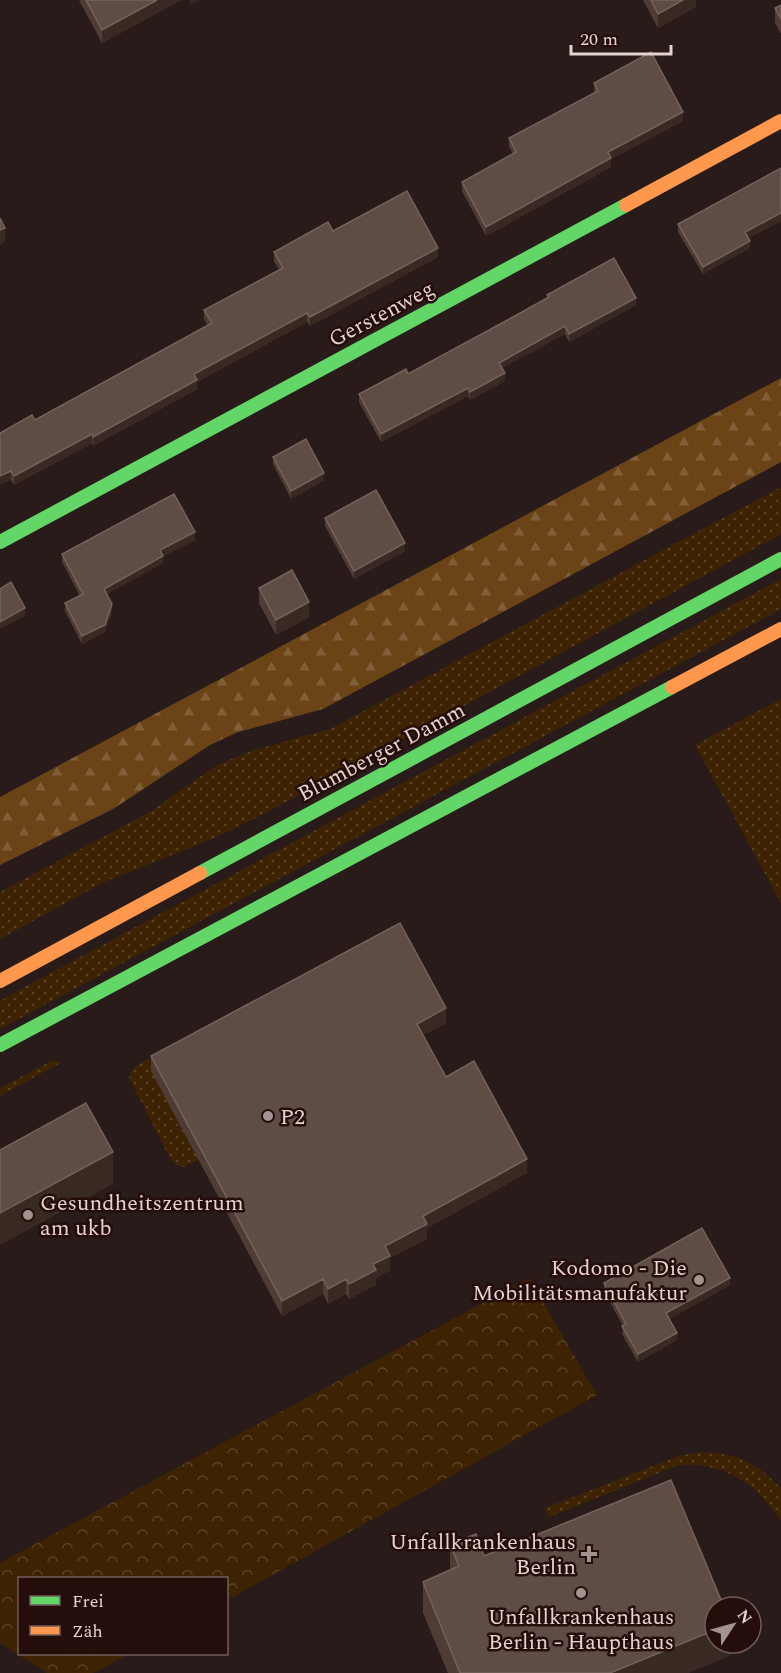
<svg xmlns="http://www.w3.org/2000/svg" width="781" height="1673" font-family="Spectral,serif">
<defs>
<pattern id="grass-dots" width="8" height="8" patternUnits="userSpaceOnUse" patternTransform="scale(1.5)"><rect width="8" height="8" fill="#3e2303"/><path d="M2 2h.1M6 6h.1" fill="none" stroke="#5a4227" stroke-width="1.8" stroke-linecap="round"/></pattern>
<pattern id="forest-firs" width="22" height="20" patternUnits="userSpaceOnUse" patternTransform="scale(1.5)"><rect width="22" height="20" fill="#6a4417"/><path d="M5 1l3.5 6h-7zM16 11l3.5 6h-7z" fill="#7f5e38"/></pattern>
<pattern id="park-crowns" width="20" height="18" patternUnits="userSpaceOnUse" patternTransform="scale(1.5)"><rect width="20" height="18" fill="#3e2303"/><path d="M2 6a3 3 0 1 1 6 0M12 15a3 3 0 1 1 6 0" fill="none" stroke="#5a4227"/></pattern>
</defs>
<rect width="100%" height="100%" fill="#281b19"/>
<!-- grass -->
<g fill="url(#grass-dots)">
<path d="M781 487V534L258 817 212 839 104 882 0 939V892L150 812 217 765 254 750 330 729Z"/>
<path d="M781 579V609L0 1029V1001L6 997Z"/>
<path d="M781 699V903L695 745Z"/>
<path d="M183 1040 199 1160 183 1167 174 1163 170 1158 129 1078 134 1067Z"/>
<path d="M53 1060 62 1062 0 1096V1088Z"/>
<path d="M700 1452C738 1453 756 1462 781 1489V1521C773 1511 764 1497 754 1489 733 1471 702 1461 676 1466L549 1517 545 1508 679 1456Z"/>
</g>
<!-- forest -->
<path fill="url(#forest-firs)" d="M781 378V462L323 709 238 732 210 745 113 809 0 865V797Z"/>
<!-- park -->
<path fill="url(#park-crowns)" d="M529 1278 597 1395 227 1600 226 1578H20V1654H129L93 1673H47L0 1643V1563Z"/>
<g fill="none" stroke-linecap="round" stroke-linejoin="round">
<!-- fast -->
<g stroke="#63d668" stroke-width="14">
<path d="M0 542 626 205"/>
<path d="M200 873 781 559"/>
<path d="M0 1045 672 687"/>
</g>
<!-- slow -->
<g stroke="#ff974d" stroke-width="14">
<path d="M626 205 781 121"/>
<path d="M672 687 781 629"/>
<path d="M0 981 200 873"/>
</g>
</g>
<!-- wall -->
<g fill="#4f3d35">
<path d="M79 0H181L102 43Z"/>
<path d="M643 0H696V7L658 28Z"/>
<path d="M781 5V34L775 23V8Z"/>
<path d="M594 83 683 121 611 159V167L486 236 462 191V182L513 154 509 147V138L594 93Z"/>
<path d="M781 168V221L748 238 750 248 703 274 678 232V224Z"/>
<path d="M333 231 438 257 310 326 307 322 197 382V389L93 446 92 443 14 485 11 480 0 485V433L35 420 208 326 204 319V310L279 270 274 261V252Z"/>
<path d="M547 295 636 305 569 342 565 334 502 368 505 381 470 400 468 396 381 442 359 402V394L408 374 513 317 547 298Z"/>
<path d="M273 457 324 480 291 499 273 464Z"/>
<path d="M325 518 405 551 354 579 325 526Z"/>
<path d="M195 540 163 556V563L107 594 112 612 105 632 82 644 65 611V603L80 596 62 562V554Z"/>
<path d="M259 588 309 617 276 635 259 603Z"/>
<path d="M446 1023 423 1035 446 1077 527 1173 427 1228V1239L390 1258V1270L376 1278V1285L349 1299 346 1294 328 1304 323 1294 282 1316 151 1071V1056Z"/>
<path d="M604 1283 730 1285 669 1319 677 1340 638 1362 622 1334 623 1326 604 1291Z"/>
<path d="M450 1544 731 1643V1655L688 1673H448L423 1613V1582L450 1570Z"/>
</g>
<!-- shaded-wall -->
<g fill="#392923">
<path d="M157 0H181L102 43V30Z"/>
<path d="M190 0H199L190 5Z"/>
<path d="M683 0H696V7L658 28V14Z"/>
<path d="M683 112V121L611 159V167L486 236V227L608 152Z"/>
<path d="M781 213V221L745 240V232Z"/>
<path d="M5 228V242L0 245V230Z"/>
<path d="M750 241V248L703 274V267Z"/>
<path d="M438 248V257L310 326V317Z"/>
<path d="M636 298V305L569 342V334Z"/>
<path d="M307 313V322L197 382V389L93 446V437L194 374Z"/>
<path d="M565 326V334L499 370V363Z"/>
<path d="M505 373V381L470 400V392Z"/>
<path d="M468 388V396L381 442V434Z"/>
<path d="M92 434V443L14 485V476Z"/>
<path d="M11 471V480L0 485V476Z"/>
<path d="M324 473V480L291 499V491Z"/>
<path d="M195 532V540L163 556V563L104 596V589L160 550Z"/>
<path d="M405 543V551L354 579V571Z"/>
<path d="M309 602V617L276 635V620Z"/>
<path d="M112 604V612L105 632 82 644V636Z"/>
<path d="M25 608V616L0 629V622Z"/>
<path d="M446 1008V1023L417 1038V1024Z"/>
<path d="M113 1152V1184L0 1245V1213Z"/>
<path d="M527 1159V1173L427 1228V1239L390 1258V1270L376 1278V1285L349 1299V1284L373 1264 385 1246 423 1216Z"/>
<path d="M730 1278V1285L666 1321V1313Z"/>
<path d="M323 1279V1294L282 1316V1301Z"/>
<path d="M346 1279V1294L328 1304V1289Z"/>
<path d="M677 1333V1340L638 1362V1354Z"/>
<path d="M715 1630V1643H731V1655L688 1673H610Z"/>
</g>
<!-- building -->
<g fill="#5f4d45" stroke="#74625b" stroke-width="1.5">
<path d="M86 0H157L102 30Z"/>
<path d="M651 0H683L658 14Z"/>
<path d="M781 5V19L775 8Z"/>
<path d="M651 52 683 112 608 152 611 158 486 227 462 182 516 152 509 138 598 91 594 83Z"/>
<path d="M781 168V213L745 232 750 241 703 267 678 224Z"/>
<path d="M407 191 438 248 310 317 307 313 194 374 197 380 93 437 92 434 14 476 11 471 0 476V433L32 415 35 420 212 323 204 310 283 268 274 252 328 222 333 231Z"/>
<path d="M0 218 5 228 0 230Z"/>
<path d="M614 258 636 298 569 334 565 326 499 363 505 373 470 392 468 388 381 434 359 394 406 369 408 374 513 317 549 297 547 295Z"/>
<path d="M306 439 324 473 291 491 273 457Z"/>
<path d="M376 490 405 543 354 571 325 518Z"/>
<path d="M174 494 195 532 160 550 163 556 104 589 112 604 105 625 82 636 65 603 83 594 62 554Z"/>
<path d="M292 570 309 602 276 620 259 588Z"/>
<path d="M11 582 25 608 0 622V589Z"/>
<path d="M400 923 446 1008 417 1024 446 1077 474 1061 527 1159 423 1216 427 1224 385 1246 390 1256 373 1264 376 1270 349 1284 346 1279 328 1289 323 1279 282 1301 151 1056Z"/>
<path d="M86 1103 113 1152 0 1213V1150Z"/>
<path d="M702 1228 730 1278 666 1313 677 1333 638 1354 622 1326 626 1324 604 1283Z"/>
<path d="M671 1480 724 1607H715V1630L610 1673H460L423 1582 459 1566 450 1544 476 1534 484 1556Z"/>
</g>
<!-- markers -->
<g fill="#a39390" stroke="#240d0a" stroke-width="2">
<circle cx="268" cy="1116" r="6"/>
<circle cx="28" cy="1215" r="6"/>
<circle cx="699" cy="1280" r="6"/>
<path d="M586 1545h6v6h6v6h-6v6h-6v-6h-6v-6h6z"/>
<circle cx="581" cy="1593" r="6"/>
</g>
<g text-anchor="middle" stroke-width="5" stroke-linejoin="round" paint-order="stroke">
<!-- street labels -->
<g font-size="22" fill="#e5d3d0" stroke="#240d0a">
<text transform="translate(381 313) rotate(-28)" y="8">Gerstenweg</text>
<text transform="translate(381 751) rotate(-28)" y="8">Blumberger Damm</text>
</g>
<!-- poi labels -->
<g font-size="22" fill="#e5d3d0" stroke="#240d0a" text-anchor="start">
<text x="280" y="1124">P2</text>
<text x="40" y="1210">Gesundheitszentrum<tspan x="40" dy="25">am ukb</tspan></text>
<text x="687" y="1275" text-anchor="end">Kodomo - Die<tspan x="687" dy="25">Mobilitätsmanufaktur</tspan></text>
<text x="576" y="1549" text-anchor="end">Unfallkrankenhaus<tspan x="576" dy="25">Berlin</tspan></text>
<text x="581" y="1624" text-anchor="middle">Unfallkrankenhaus<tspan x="581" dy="25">Berlin - Haupthaus</tspan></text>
</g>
</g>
<!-- legend -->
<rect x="18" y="1577" width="210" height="78" fill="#240d0a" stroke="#715c59" stroke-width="1.5"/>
<rect x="30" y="1596" width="30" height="9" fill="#63d668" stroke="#715c59" stroke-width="1.5"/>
<text x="72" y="1607" font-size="18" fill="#e5d3d0">Frei</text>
<rect x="30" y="1626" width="30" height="9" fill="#ff974d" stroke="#715c59" stroke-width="1.5"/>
<text x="72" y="1637" font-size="18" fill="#e5d3d0">Zäh</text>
<!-- north arrow -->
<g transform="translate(733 1625) rotate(54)"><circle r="28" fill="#240d0a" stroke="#715c59" stroke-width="1.5"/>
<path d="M0-4.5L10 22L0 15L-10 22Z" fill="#a39390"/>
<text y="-9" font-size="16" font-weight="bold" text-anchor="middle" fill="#e5d3d0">N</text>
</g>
<!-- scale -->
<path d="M571 45v9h100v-9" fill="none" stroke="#e5d3d0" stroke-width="3"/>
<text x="580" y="45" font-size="18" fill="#e5d3d0" stroke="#240d0a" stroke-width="4.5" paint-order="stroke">20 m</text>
</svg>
